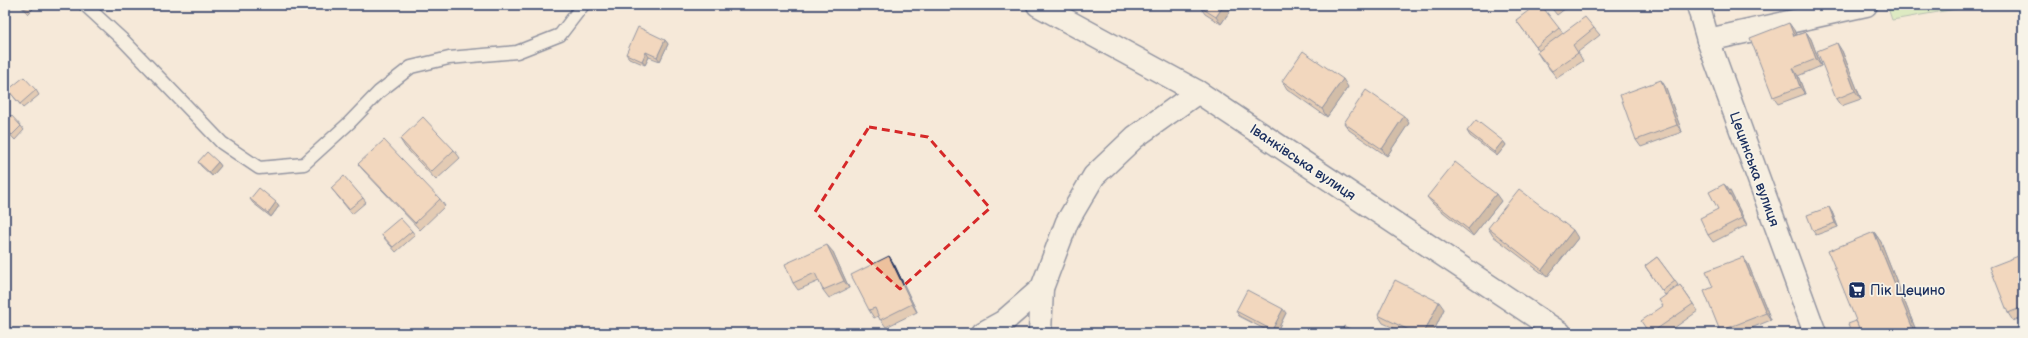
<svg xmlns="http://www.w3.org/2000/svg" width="2028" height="338" font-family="'Balsamiq Sans',sans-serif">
<rect width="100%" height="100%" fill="#f5e9d9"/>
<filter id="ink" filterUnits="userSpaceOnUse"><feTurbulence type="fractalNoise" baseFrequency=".025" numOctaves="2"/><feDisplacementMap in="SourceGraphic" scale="8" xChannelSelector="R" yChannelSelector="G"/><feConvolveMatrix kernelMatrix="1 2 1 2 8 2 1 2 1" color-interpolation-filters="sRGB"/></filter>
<g filter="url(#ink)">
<!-- green -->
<path fill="#bfeaa7" stroke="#6d8c82" d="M1887 5H1979L1892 20Z"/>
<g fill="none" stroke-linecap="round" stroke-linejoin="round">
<!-- service casing -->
<g stroke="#1b2f5e" stroke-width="15">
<path id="service" d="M85 5 125 42 222 143 259 168 304 164 349 123 379 92 411 67 449 58 517 52 560 35 583 5"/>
</g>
<!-- minor casing -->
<g stroke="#1b2f5e" stroke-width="25">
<g id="minor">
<path d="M1038 5 1198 92 1560 333"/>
<path d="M1698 5 1708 40 1815 333"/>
<path d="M1708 40 1866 5"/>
<path d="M983 333 1003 322 1042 288"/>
<path d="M1040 333 1042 288 1067 222 1094 176 1135 137 1198 92"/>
</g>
</g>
<!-- service -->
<use href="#service" stroke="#f7f3e8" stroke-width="12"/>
<!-- minor -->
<use href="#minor" stroke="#f7f3e8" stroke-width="22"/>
</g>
<!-- wall -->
<g fill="#cca687" stroke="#1b2f5e">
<path d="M20 5H37L28 14Z"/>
<path d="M1201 5H1234L1221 24 1205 14 1200 7Z"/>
<path d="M1549 5H1570L1557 15Z"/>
<path d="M1589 5H1595L1592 8Z"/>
<path d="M1516 20 1559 28 1563 33 1594 28 1600 35 1578 52 1583 61 1557 78 1542 60 1537 52 1539 51Z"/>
<path d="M1794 30 1796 35 1806 32 1811 39 1821 66 1798 76 1805 94 1778 104 1773 97Z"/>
<path d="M665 40 668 44 660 61 649 57 645 65 629 58 626 54Z"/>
<path d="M1842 51 1861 99 1841 106 1836 99Z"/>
<path d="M1661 80 1666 88 1682 132 1641 147 1636 140Z"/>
<path d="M1282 81 1348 87 1327 117 1287 89Z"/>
<path d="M8 90H36L39 95 23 108Z"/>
<path d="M5 121 21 126 24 130 15 140 5 129Z"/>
<path d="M1344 123H1409L1387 156 1349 130Z"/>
<path d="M1467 131 1503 141 1506 145 1497 156 1470 136Z"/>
<path d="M400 139 454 150 460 158 436 180 405 147Z"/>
<path d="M198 162H218L221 166 212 176 201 166Z"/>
<path d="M358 164 440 199 445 206 420 230 364 171Z"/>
<path d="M1724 184 1730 191 1747 225 1713 242 1708 235 1718 209Z"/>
<path d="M331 188 363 198 366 202 352 214Z"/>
<path d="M1427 197 1501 201 1473 236 1433 204Z"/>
<path d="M250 199 276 202 279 206 271 217 253 203Z"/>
<path d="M1832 212 1838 227 1816 235 1813 231Z"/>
<path d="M1488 228 1578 238 1547 277 1493 236Z"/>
<path d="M412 231 415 235 396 252 384 238 381 234Z"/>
<path d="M1874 232 1881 242 1917 333H1852L1856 321Z"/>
<path d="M833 252 849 288 829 298 823 290 819 281 798 290 793 283Z"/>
<path d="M2021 255 2023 259V317L2013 321 2008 313Z"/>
<path d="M1657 257 1678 285 1665 295 1645 266Z"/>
<path d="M1743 257 1748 264 1771 320 1739 333H1722L1720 331 1713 287Z"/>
<path d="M894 264 917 312 886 327 878 316 874 318 869 310Z"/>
<path d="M1680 285 1698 311 1667 333H1649Z"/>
<path d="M1444 309 1433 333H1405L1383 323 1378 315Z"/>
<path d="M1236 311 1286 313 1276 333H1272L1239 316Z"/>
</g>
<!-- shaded-wall -->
<g fill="#a6876e" stroke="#1b2f5e">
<path d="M1173 5H1177L1175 8Z"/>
<path d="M1224 5H1234L1221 24 1216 17Z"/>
<path d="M1789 23 1794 30 1799 43 1794 36Z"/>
<path d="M1806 32 1811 39 1821 66 1816 59Z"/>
<path d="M665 40 668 44 660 61 657 57Z"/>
<path d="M1837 43 1842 51 1861 99 1855 91Z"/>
<path d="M646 52 649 57 645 65 642 61Z"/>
<path d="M1793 68 1798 76 1805 94 1800 87Z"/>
<path d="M1343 79 1348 87 1327 117 1322 109Z"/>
<path d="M1661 80 1666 88 1682 132 1677 125Z"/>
<path d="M1404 116 1409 123 1387 156 1382 149Z"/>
<path d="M1503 141 1506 145 1497 156 1494 152Z"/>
<path d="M218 162 221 166 212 176 209 172Z"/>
<path d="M1724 184 1730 191 1747 225 1742 218Z"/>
<path d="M1496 194 1501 201 1473 236 1468 229Z"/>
<path d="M276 202 279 206 271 217 268 213Z"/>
<path d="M1829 207 1832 212 1838 227 1835 223Z"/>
<path d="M1573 230 1578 238 1547 277 1542 270Z"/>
<path d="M1874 232 1881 242 1917 333H1916L1913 329Z"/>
<path d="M827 245 833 252 849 288 844 281Z"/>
<path d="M889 256 894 264 917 312 912 304Z"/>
<path d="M1743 257 1748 264 1771 320 1766 313Z"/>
<path d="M1439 302 1444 309 1433 333H1424Z"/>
<path d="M1283 309 1286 313 1276 333H1274L1272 330Z"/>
</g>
<!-- building -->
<g fill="#edc19d" stroke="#1b2f5e">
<path d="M21 5H30L25 9Z"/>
<path d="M1201 5H1224L1216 17 1200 7Z"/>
<path d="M1536 5H1541L1559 28 1536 47 1516 20Z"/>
<path d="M1585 17 1594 28 1573 45 1578 53 1552 71 1537 52Z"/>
<path d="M1789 23 1794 36 1806 32 1816 59 1793 68 1800 87 1773 97 1750 38Z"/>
<path d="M638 27 665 40 657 57 646 52 642 61 626 54Z"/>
<path d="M1837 43 1855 91 1836 99 1817 51Z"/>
<path d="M1303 51 1343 79 1322 109 1282 81Z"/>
<path d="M24 77 36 90 20 104 8 90Z"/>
<path d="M1661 80 1677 125 1636 140 1620 95Z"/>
<path d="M1366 90 1404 116 1382 149 1344 123Z"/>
<path d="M11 115 21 126 12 135 5 128V121Z"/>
<path d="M423 117 454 150 431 172 400 139Z"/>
<path d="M1476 120 1503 141 1494 152 1467 131Z"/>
<path d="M384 140 440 199 415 223 358 164Z"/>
<path d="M207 152 218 162 209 172 198 162Z"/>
<path d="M1455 162 1496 194 1468 229 1427 197Z"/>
<path d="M344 176 363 198 349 209 331 188Z"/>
<path d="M1724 184 1742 218 1708 235 1700 218 1718 209 1709 192Z"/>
<path d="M259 188 276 202 268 213 250 199Z"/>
<path d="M1519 189 1573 230 1542 270 1488 228Z"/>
<path d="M1829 207 1835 223 1813 231 1807 215Z"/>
<path d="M400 218 412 231 393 247 381 234Z"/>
<path d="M1874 232 1913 329 1904 333H1861L1828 251Z"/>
<path d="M827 245 844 281 823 290 815 273 793 283 785 264Z"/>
<path d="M2021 255 2023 262V307L2008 313 1990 267Z"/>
<path d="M889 256 912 304 880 320 875 308 869 310 851 275Z"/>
<path d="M1657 257 1675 281 1662 291 1645 266Z"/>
<path d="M1743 257 1766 313 1720 331 1704 291 1713 287 1706 271Z"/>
<path d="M1395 280 1439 302 1424 333H1415L1378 315Z"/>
<path d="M1680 285 1693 304 1651 333H1649L1641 321 1663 306 1659 300Z"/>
<path d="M1247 290 1283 309 1272 330 1236 311Z"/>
<path d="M1856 321 1861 333H1852L1848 324Z"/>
<path d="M1344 326 1358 333H1341Z"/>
</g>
</g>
<!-- marked area -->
<path d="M0 0H2028V338H0ZM869 127 928 137 990 208 900 289 815 212Z" fill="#f5e9d9" fill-opacity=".55" fill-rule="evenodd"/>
<path fill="none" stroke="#d62828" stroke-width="3" stroke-dasharray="8 5" stroke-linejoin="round" d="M869 127 928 137 990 208 900 289 815 212Z"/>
<!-- icons -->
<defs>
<g id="supermarket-square" transform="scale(0.9)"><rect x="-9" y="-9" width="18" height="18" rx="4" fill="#1b2f5e" stroke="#f7f3e8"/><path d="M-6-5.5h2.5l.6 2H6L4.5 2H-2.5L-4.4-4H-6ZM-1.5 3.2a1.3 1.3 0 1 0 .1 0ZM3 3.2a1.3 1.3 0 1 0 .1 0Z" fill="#fff"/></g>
</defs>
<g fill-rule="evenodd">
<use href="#supermarket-square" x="1857" y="290"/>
</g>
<g text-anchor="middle" stroke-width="3.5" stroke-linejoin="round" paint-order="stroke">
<!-- street labels -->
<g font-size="14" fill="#1b2f5e" stroke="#f7f3e8">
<text transform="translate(1303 162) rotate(34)" y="5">Іванківська вулиця</text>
<text transform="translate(1755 169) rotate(70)" y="5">Цецинська вулиця</text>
</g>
<!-- poi labels -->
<g font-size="14" fill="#1b2f5e" stroke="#f7f3e8" text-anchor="start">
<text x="1870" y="295">Пік Цецино</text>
</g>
</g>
<!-- margin -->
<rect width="2028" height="338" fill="none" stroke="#f7f3e8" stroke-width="20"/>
<rect x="10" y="10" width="2008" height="318" fill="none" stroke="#1b2f5e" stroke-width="1.5" filter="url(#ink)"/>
</svg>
